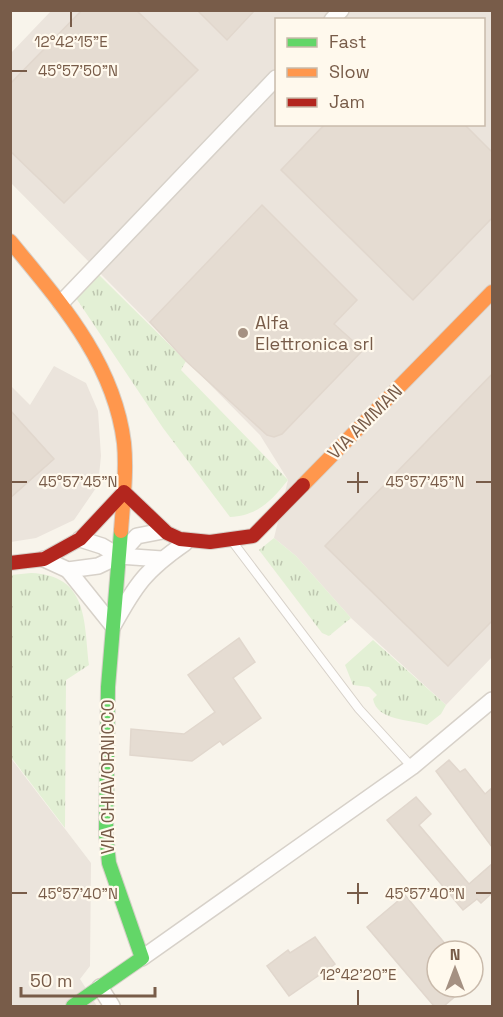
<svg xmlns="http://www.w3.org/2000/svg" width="503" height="1017" font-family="'Space Grotesk',sans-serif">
<defs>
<pattern id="grass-tufts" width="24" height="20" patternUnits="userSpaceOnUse" patternTransform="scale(1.5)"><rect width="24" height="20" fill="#e3f0d5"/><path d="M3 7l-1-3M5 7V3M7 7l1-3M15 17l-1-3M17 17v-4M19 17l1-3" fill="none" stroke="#bdc6af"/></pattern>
</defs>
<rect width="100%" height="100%" fill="#f8f4eb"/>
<!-- industrial -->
<g fill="#ebe4dc" fill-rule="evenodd">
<path d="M51 11H492V657L446 705 351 618 296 556 274 538 288 480 260 435 11 183 10 54ZM276 20H484V124H276Z"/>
<path d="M54 366 86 383 98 411 101 456 98 485 74 520 36 538 11 542 10 385 30 405Z"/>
<path d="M10 757 91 863 90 966 80 979 97 1006H11Z"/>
</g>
<!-- grass -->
<g fill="url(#grass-tufts)">
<path d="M96 272 186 361 181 370 288 480C272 500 258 516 230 517L163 428 76 298Z"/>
<path d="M274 538 296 556 351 618 329 636 322 633 259 550Z"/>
<path d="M31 573C88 575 84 621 89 665L66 680 65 828 11 757V575Z"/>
<path d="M373 640 446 705 441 714 427 725C409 719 377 721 373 699L377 695 369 687 353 685 345 665Z"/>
</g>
<!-- building -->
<g fill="#e5dcd2" stroke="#e1d7cd" stroke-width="1.5">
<path d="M82 10H136L198 70 64 203 10 151V84Z"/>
<path d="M197 10H255L227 40Z"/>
<path d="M325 124H464L492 152V218L413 300 281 170Z"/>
<path d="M262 205 357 300 334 324 363 350 282 434 274 437 267 435 186 361 150 322Z"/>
<path d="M492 374V621L448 666 325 546Z"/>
<path d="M10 410 54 459 10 498Z"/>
<path d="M239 638 255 662 233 678 261 718 223 745 220 741 192 761 130 755 131 729 184 734 215 712 188 675Z"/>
<path d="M449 760 460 772 465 769 485 794 492 788V847L436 771Z"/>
<path d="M416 797 431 814 419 825 469 884 492 864V893L481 903 477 899 463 910 387 820Z"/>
<path d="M405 895 451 951H437V987H466L444 1006H434L367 927Z"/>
<path d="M315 937 335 964 289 996 267 966 288 950 290 953Z"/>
</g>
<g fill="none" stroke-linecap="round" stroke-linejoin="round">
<!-- lane casing -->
<g stroke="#d7d1c9" stroke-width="10">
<path id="lane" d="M232 541 359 709 412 767"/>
</g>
<!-- street casing -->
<g stroke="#d7d1c9" stroke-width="18">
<g id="street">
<path d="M332 20 341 10"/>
<path d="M61 303 276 78"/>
<path d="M80 539 102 546 119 556 162 559"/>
<path d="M44 559 68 570 98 566 119 556 137 536 163 531"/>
<path d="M68 570 113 626C136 584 146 570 185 543"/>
<path d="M142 958 412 767 492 700"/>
<path d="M100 987 112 1006"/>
</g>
</g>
<!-- fast casing -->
<g stroke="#d7d0c8" stroke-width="16">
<path id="fast" d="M73 1006 142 958 109 863 106 834 108 687 121 531"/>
</g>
<!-- slow casing -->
<g stroke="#d7d0c8" stroke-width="16">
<g id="slow">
<path d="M10 241C60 302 114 362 124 443 127 472 123 502 121 531"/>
<path d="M303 485 492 292"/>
</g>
</g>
<!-- jam casing -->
<g stroke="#d7d0c8" stroke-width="16">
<path id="jam" d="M10 563 44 559 80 539 124 492 167 533 180 539 210 542 253 536 303 485"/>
</g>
<!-- lane -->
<use href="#lane" stroke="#fefdfc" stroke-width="8"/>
<!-- street -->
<use href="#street" stroke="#fefdfc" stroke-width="15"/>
<!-- fast -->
<use href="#fast" stroke="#63d668" stroke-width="14"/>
<!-- slow -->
<use href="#slow" stroke="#ff974d" stroke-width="14"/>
<!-- jam -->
<use href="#jam" stroke="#b3261e" stroke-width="14"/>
</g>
<!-- ticks -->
<path fill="none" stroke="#785c49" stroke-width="2" d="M71 12V27M12 71H27M358 472V493M12 482H27M347 482H368M476 482H491M358 883V904M12 893H27M347 893H368M476 893H491M358 990V1005"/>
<!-- markers -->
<circle fill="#a59182" stroke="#fff9ed" stroke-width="2" cx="243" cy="333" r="6"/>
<g text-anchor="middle" stroke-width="4.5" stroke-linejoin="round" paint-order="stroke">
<!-- poi labels -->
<g font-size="18" fill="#785c49" stroke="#fff9ed" text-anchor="start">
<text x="255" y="329">Alfa<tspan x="255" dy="21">Elettronica srl</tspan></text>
</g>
<!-- street labels -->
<g font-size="18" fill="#785c49" stroke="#fff9ed">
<text transform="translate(365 422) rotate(-45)" y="6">VIA AMMAN</text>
<text transform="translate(108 777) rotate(-90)" y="6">VIA CHIAVORNICCO</text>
</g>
</g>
<g font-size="15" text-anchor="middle" fill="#785c49" stroke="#fff9ed" stroke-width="4.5" stroke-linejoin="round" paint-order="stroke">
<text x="71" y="47">12°42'15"E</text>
<text x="78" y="76">45°57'50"N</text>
<text x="78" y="487">45°57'45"N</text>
<text x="425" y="487">45°57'45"N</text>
<text x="78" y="899">45°57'40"N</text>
<text x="425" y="899">45°57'40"N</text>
<text x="358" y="980">12°42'20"E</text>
</g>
<!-- border -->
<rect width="503" height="1017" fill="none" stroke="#785c49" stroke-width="24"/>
<!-- legend -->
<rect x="275" y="18" width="210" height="108" fill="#fff9ed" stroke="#c9baab" stroke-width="1.5"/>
<rect x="287" y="38" width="30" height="9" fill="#63d668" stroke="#c9baab" stroke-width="1.5"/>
<text x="329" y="48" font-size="18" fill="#785c49">Fast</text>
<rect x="287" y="68" width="30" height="9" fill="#ff974d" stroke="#c9baab" stroke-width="1.5"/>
<text x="329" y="78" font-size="18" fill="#785c49">Slow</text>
<rect x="287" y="98" width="30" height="9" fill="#b3261e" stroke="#c9baab" stroke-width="1.5"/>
<text x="329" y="108" font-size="18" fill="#785c49">Jam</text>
<!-- north arrow -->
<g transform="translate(455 969)"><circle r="28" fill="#fff9ed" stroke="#c9baab" stroke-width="1.5"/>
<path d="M0-4.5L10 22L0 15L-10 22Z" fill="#a59182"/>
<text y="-9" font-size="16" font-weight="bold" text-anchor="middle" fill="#785c49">N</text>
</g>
<!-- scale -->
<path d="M21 987v9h134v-9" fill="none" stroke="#785c49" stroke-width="3"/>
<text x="30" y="987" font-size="18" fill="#785c49" stroke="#fff9ed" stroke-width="4.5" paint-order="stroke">50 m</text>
</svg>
